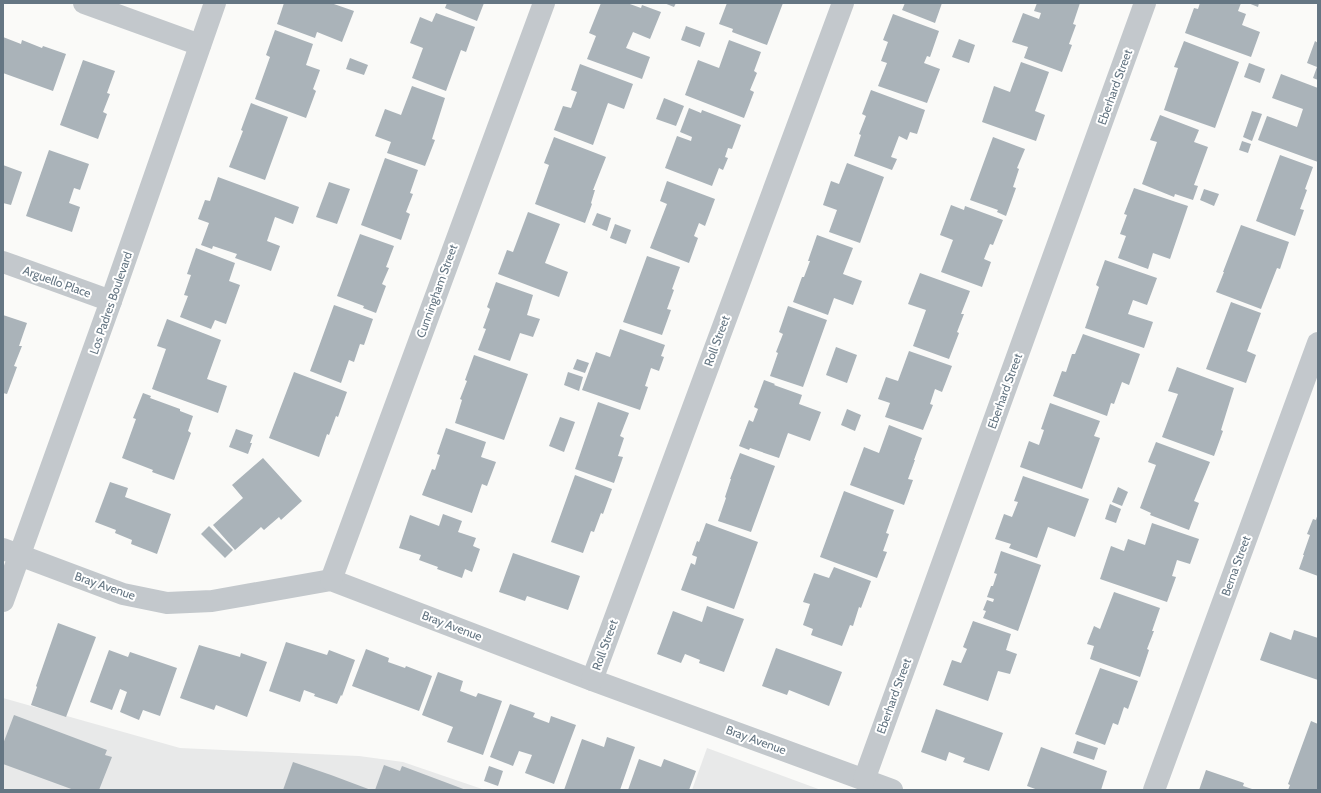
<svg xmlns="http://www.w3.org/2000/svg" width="1321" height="793" font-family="Cabin,sans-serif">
<rect width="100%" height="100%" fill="#fafaf8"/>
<!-- built -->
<g fill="#e8e9e9">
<path d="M3 698 180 748 359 756 403 762 485 790H3Z"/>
<path d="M707 748 821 790H692Z"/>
</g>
<!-- building -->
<g fill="#aab3b9">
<path d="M284 3H331L354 11 342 42 317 32 315 38 277 24Z"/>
<path d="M447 3H484L477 21 445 8Z"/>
<path d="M601 3H627L641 8 642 5 661 12 650 39 633 32 626 48 650 57 642 79 587 59 596 36 589 33Z"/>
<path d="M664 3H676L674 7Z"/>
<path d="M727 3H783L767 45 732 32 733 29 719 24Z"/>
<path d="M905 3H942L935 23 902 10Z"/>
<path d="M1037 3H1080L1073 24 1076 25 1069 44 1072 45 1062 72 1024 58 1028 47 1012 42 1023 13 1039 19 1041 13 1034 11Z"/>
<path d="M1200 3H1241L1238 11 1246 14 1242 25 1260 32 1251 57 1185 33 1194 8 1198 9Z"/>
<path d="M1248 3H1259L1258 7Z"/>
<path d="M436 13 475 27 466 52 461 50 446 91 412 78 423 48 410 43 420 17 432 22Z"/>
<path d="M893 14 939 31 930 57 927 56 924 63 940 69 927 103 878 86 887 63 881 61 888 42 883 40Z"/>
<path d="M686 26 705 33 700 47 681 40Z"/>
<path d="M275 30 313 44 306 65 320 70 313 89 316 91 306 118 255 99 270 57 266 55Z"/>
<path d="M3 37 21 44 22 40 42 48 43 46 66 54 53 91 3 73Z"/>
<path d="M959 39 975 45 969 63 952 57Z"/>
<path d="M729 40 761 52 754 71 757 73 750 90 754 92 744 118 685 95 698 60 719 68Z"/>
<path d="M1184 41 1239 62 1215 128 1164 110 1178 68 1174 67Z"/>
<path d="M1315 41 1318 43V80L1313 78 1317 67 1307 63Z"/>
<path d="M350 58 368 65 364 75 346 69Z"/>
<path d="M83 60 115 71 107 93 110 94 103 112 107 114 98 139 60 125Z"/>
<path d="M1021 62 1049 72 1035 111 1045 115 1036 141 982 122 994 86 1010 92Z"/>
<path d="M1249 63 1265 69 1260 83 1244 77Z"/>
<path d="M580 64 633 84 624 109 608 103 593 145 554 130 563 106 571 108 577 92 571 90Z"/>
<path d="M1281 74 1318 88V162L1258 140 1267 116 1297 127 1303 109 1272 98Z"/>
<path d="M412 86 445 98 432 139 435 140 425 166 387 153 391 142 375 136 385 109 401 115Z"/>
<path d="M871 90 925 110 917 134 910 132 907 140 899 136 891 157 897 159 892 170 854 156 861 135 859 134 866 116 862 114Z"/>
<path d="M664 98 684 106 676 126 656 119Z"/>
<path d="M251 103 288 117 265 180 229 167 243 131 241 130Z"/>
<path d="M689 108 701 113 702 110 741 125 732 149 728 148 725 157 728 158 723 170 719 168 712 186 665 168 677 136 691 141 692 137 680 132Z"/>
<path d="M1252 111 1262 114 1252 141 1243 137Z"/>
<path d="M1160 115 1199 130 1194 142 1208 147 1194 185 1198 186 1193 200 1175 194 1174 197 1142 184 1157 142 1150 140Z"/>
<path d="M554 137 606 157 593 190H595L591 203 592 204 585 223 535 204 549 165 544 163Z"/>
<path d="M993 137 1025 149 1017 168 1019 169 1013 187 1016 188 1006 216 997 212 998 210 970 200Z"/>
<path d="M1242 141 1251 144 1248 153 1239 150Z"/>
<path d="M49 150 89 164 80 190 74 188 69 203 80 207 72 232 26 216Z"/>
<path d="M1280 155 1313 167 1305 189 1307 190 1300 209 1304 210 1295 236 1256 221Z"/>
<path d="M385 158 418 170 410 193 413 194 406 212 410 214 401 240 361 225Z"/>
<path d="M847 163 884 177 860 243 829 232 837 210 823 205 831 181 839 184Z"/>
<path d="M3 165 22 172 11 205 3 203Z"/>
<path d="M218 177 299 207 293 224 275 217 267 241 280 246 271 271 235 258 237 254 213 246 212 249 201 245 209 223 198 219 205 200 210 201Z"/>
<path d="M667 181 715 199 705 226 699 223 694 236 698 238 689 263 650 248 667 204 660 201Z"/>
<path d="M329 182 350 189 337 224 316 217Z"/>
<path d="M1134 188 1188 206 1170 259 1153 253 1148 269 1118 258 1126 236 1120 234 1127 215 1124 214Z"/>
<path d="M1204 189 1219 194 1214 206 1200 200Z"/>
<path d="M951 205 964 210 965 206 1003 220 993 245 990 244 984 259 991 262 982 287 941 272 953 240 940 235Z"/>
<path d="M528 212 560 224 545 263 568 272 559 297 498 274 507 250 513 252Z"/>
<path d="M597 213 611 218 607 231 592 225Z"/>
<path d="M615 224 631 230 626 244 610 238Z"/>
<path d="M1241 225 1289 242 1280 269 1277 268 1261 309 1216 292 1224 272H1223Z"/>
<path d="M360 234 394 246 386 267 389 268 382 284 386 286 376 313 363 308 364 306 337 296Z"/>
<path d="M817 235 853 248 843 274 862 281 853 305 834 298 828 315 793 302 802 277H804L810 261H808Z"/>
<path d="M196 248 235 263 229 281 240 285 226 324 215 320 211 329 180 317 188 296 184 295 191 275 187 274Z"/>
<path d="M647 256 680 267 672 289 674 290 667 309 671 310 662 335 623 322Z"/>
<path d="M1105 260 1157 278 1147 305 1133 300 1128 314 1153 322 1144 348 1085 328 1099 287 1096 285Z"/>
<path d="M920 273 970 291 961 314H964L957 332 959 333 949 359 913 346 926 310 908 304Z"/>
<path d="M496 282 533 295 527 315 540 319 533 337 520 333 510 361 478 350 486 329 483 328 490 309 487 307Z"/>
<path d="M1231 302 1261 313 1247 351 1256 355 1246 383 1206 369Z"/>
<path d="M334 305 373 319 364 345 360 344 354 362 349 360 341 383 310 371Z"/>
<path d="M788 306 827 320 803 387 770 376 778 353 776 352 783 334 779 332Z"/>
<path d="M3 315 27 323 19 346H22L14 366 17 367 7 394 3 393Z"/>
<path d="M167 319 221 340 207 379 227 386 218 413 152 389 166 349 157 346Z"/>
<path d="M620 329 665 345 661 356 664 357 659 371 651 368 645 386 648 387 640 410 582 390 596 352 610 357Z"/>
<path d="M1083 334 1140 354 1129 385 1122 382 1114 404 1111 403 1107 416 1053 396 1062 371 1066 372 1072 354H1075Z"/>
<path d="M836 347 857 355 847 383 826 375Z"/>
<path d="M909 351 952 366 942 392 935 389 930 404 933 405 923 430 885 417 890 403 878 399 886 377 898 381Z"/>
<path d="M474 355 528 374 504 440 455 423 462 400 460 399 467 381 465 380Z"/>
<path d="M577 359 589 363 585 373 573 369Z"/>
<path d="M1177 367 1234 388 1221 430 1223 431 1214 456 1162 437 1178 394 1168 391Z"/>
<path d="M294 372 347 392 338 417 336 416 329 435 327 434 319 457 269 438Z"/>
<path d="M568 372 583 377 579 391 564 385Z"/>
<path d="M764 380 775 384 774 385 802 395 799 404 821 412 810 441 788 433 779 458 750 448 749 450 739 446 749 420 753 422 758 409 754 407Z"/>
<path d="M143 393 151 396 150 398 180 409V411L193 416 188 431 191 433 174 480 152 472 153 470 122 458 136 419 133 418Z"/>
<path d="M598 402 629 413 620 436 624 438 618 456 623 457 614 483 575 469Z"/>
<path d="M1050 403 1100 421 1094 436 1100 438 1082 489 1020 467 1029 441 1039 445 1044 430 1041 429Z"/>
<path d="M847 409 861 415 855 431 841 425Z"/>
<path d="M560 417 575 422 564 452 549 446Z"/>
<path d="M889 425 922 438 914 460H915L908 479 913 480 904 505 850 485 864 447 879 453Z"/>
<path d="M446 428 486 442 481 457 496 462 487 486 482 484 472 513 422 495 432 469 435 470 440 455 437 454Z"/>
<path d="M236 429 253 435 250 443H252L248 454 229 447Z"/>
<path d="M1156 442 1210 462 1194 501 1199 503 1189 530 1150 515 1151 513 1140 508 1156 465 1148 462Z"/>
<path d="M740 453 775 466 751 532 718 521 726 498 725 497 731 479H730Z"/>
<path d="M263 458 302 501 281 520 279 517 264 530 261 527 235 550 213 525 243 498 232 485Z"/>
<path d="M575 475 612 489 603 514 601 513 594 532 591 531 583 553 551 542Z"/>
<path d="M1023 476 1089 499 1075 537 1048 527 1037 558 1009 548 1011 544 995 539 1004 514 1012 517 1018 502 1014 501Z"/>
<path d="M110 482 128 488 125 497 171 514 157 554 131 544 132 540 115 533 116 530 95 522Z"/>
<path d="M1118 487 1128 492 1122 506 1112 502Z"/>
<path d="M844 491 894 510 886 533 889 534 883 551 887 552 877 578 820 557Z"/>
<path d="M1110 504 1121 509 1116 523 1105 519Z"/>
<path d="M1318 513V576L1299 569 1304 555H1303L1310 535 1307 534 1313 519 1316 520Z"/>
<path d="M443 514 462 521 458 532 476 538 473 546 480 549 472 572 465 569 462 578 437 569 438 567 419 560 421 555 399 548 410 515 439 526Z"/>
<path d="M706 523 758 542 734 609 681 590 691 563 695 565 697 557 692 555 697 541 699 542Z"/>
<path d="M1152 523 1199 539 1190 564 1177 560 1172 576 1176 577 1167 602 1100 579 1111 546 1124 551 1128 539 1145 545Z"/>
<path d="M209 526 233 550 225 558 201 534Z"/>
<path d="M1001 551 1041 565 1018 631 983 618 986 611 983 610 987 600 993 602 994 599 987 597 991 586H993L997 574 994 573Z"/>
<path d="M513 553 580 576 568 610 527 596 525 601 499 592Z"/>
<path d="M834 567 871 581 861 608 859 607 853 626 850 625 842 646 811 635 813 629 803 625 810 604 803 602 814 573 829 578Z"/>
<path d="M1114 592 1160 608 1152 631H1154L1147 649 1149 650 1140 677 1090 659 1094 646 1087 644 1094 626 1100 629Z"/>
<path d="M707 606 744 619 724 672 699 663 700 660 685 654 681 663 657 654 673 611 702 622Z"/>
<path d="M973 621 1011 634 1006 650 1017 654 1010 674 998 671 988 701 943 685 952 660 961 663 967 649 963 647Z"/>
<path d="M58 623 96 637 66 717 31 705 37 687 36 686Z"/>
<path d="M1294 630 1318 638V680L1260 660 1270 632 1291 640Z"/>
<path d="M286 642 327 655 329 650 355 660 342 696 341 695 337 704 314 696 315 694 304 690 300 702 269 691Z"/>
<path d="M199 645 240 657 241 653 267 662 247 717 216 705 214 710 180 698Z"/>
<path d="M776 648 842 672 829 706 789 690 787 695 762 686Z"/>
<path d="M366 649 389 658 388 662 405 668 406 666 432 676 419 711 352 686Z"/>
<path d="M109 650 128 657 130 652 177 668 160 716 143 710 139 720 120 712 127 692 120 689 112 710 90 702Z"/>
<path d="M1100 668 1138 681 1128 709 1124 707 1118 725 1113 723 1105 745 1075 734Z"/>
<path d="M438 672 463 681 460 691 476 697 478 693 502 701 483 755 447 742 453 727 422 715Z"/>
<path d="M510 704 535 713 533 717 549 723 551 716 576 725 554 784 525 773 532 755 519 751 513 766 490 757Z"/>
<path d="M936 709 1003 733 989 771 963 762 965 758 949 752 946 761 921 752Z"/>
<path d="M14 715 107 750 105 755 112 757 99 790H74L3 764V744Z"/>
<path d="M1311 721 1318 724V790H1288L1290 785 1288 784Z"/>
<path d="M607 737 635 747 620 790H564L582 739 604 747Z"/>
<path d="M1077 741 1098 748 1094 760 1073 753Z"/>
<path d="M1041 747 1107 771 1101 790H1038L1027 786Z"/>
<path d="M639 759 661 767 664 759 696 771 689 790H628Z"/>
<path d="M293 762 331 775 371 790H283Z"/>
<path d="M384 765 400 771 402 766 466 790H375Z"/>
<path d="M489 766 503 771 498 786 484 781Z"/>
<path d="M1206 770 1244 783 1243 786 1255 790H1199Z"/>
</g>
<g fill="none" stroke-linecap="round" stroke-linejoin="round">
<!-- minor -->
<g stroke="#c3c8cc" stroke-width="22">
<path d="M84 3 200 45"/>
<path d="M3 262 111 301"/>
<path d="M3 549 123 594 167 603 212 601 331 580 592 680 892 790"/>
<path d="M331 580 544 3"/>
<path d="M592 680 843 3"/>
<path d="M864 780 1145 3"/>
<path d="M1154 790 1318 343"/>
</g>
<!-- tertiary -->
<path stroke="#c3c8cc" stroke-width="22" d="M3 601 111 301 215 3"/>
</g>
<g text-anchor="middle" stroke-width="4" stroke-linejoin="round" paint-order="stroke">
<!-- street labels -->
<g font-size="12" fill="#657683" stroke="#fff">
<text transform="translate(1115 87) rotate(-70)" y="4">Eberhard Street</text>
<text transform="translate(57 282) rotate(20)" y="4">Arguello Place</text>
<text transform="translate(437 291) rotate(-70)" y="4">Cunningham Street</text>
<text transform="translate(111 303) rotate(-71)" y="4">Los Padres Boulevard</text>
<text transform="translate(717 341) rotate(-70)" y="4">Roll Street</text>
<text transform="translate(1005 391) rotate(-70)" y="4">Eberhard Street</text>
<text transform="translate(1236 566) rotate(-70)" y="4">Berna Street</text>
<text transform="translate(105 586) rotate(19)" y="4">Bray Avenue</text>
<text transform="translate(452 626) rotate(21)" y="4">Bray Avenue</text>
<text transform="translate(605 645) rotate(-70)" y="4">Roll Street</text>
<text transform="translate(894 696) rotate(-70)" y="4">Eberhard Street</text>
<text transform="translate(756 740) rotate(20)" y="4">Bray Avenue</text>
</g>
</g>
<!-- border -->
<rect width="1321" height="793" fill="none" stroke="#657683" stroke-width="8"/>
</svg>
